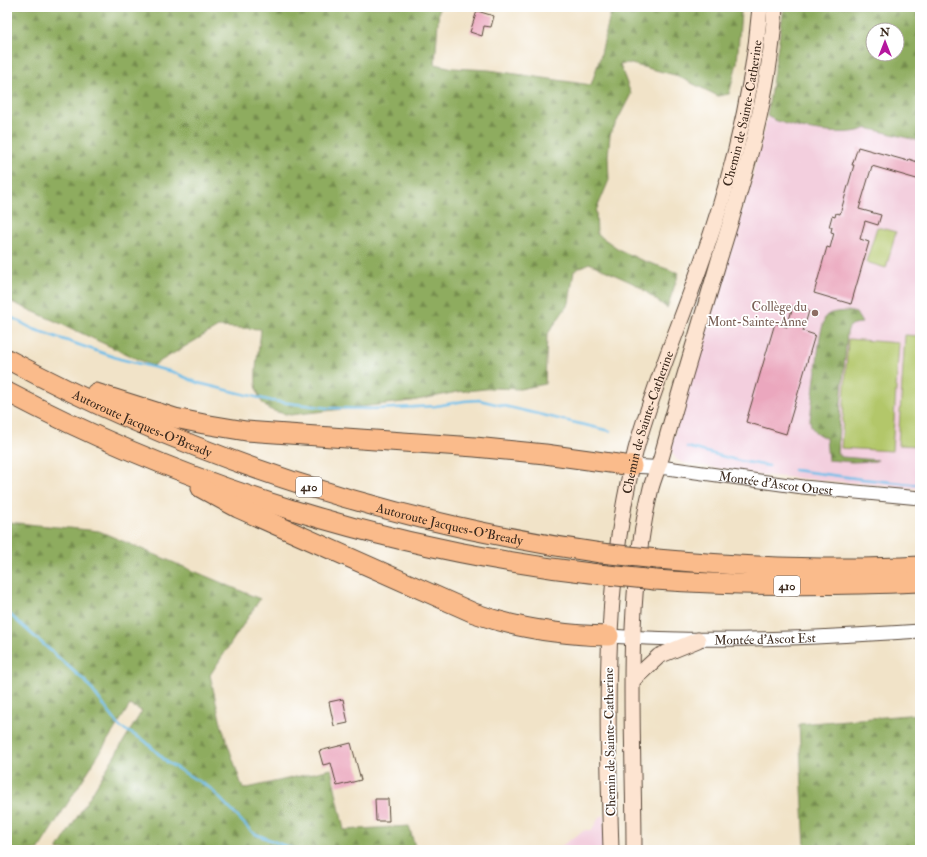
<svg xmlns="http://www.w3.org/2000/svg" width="927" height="857" font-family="'IM FELL Double Pica',serif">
<defs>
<pattern id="forest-firs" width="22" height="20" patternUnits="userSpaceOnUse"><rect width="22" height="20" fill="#8eac5f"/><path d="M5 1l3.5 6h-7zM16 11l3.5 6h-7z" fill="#758c4e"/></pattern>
</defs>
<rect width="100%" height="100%" fill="#fff"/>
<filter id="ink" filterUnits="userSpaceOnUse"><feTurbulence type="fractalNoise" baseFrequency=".025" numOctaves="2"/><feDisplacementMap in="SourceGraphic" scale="8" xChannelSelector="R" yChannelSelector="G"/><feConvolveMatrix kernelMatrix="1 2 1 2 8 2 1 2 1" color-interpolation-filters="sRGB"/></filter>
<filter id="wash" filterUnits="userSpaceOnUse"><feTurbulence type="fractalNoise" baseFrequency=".012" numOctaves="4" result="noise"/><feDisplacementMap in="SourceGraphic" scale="16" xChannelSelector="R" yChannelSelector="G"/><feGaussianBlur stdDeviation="0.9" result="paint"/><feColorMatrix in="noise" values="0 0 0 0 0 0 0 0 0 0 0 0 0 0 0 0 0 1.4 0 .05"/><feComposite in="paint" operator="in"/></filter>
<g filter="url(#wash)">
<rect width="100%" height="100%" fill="#f1e3c8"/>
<!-- built -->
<g fill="#f3cfde">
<path d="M770 106 920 141V489L761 475 683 463 676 459 671 451V447L681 408 751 181Z"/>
<path d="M600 816H604L606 850H555L585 830H592Z"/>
</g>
<!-- green -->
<g fill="#b3c76b" stroke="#777844">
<path d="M877 227 896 232 886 268 866 262Z"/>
<path d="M905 335 920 336V446L898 445Z"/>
<path d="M848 339 899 343 892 451 841 448Z"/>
</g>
<!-- forest -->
<g fill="url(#forest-firs)" stroke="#646b3e" fill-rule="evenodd">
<path d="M7 7H439L435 64 453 68 489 70 591 85 600 58 612 7H738L741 12 737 63 729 94 718 96 675 75 627 63 620 65 631 94 610 135 608 156 609 180 596 211 597 234 620 250 641 260 679 273 667 308 637 285 589 263 574 271 569 303 547 335 545 384 520 389 494 388 457 392 412 401 290 415C283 413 272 412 266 407 247 389 260 351 261 329L218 327 152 366 66 326 7 300Z"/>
<path d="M784 7H920V141L867 128C846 139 786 128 767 116ZM873 30H897V54H873Z"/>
<path d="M848 311 856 313 862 323C853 324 849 324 847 333L837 453 842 457 878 460 875 461 852 462 828 460 826 438C817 434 811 431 810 420L820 336 825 317C830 311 840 312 848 311Z"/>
<path d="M7 522 99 531 260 599 210 675 221 724 243 789 331 769 344 830 409 826 416 850H57L142 711 130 705 38 850H7Z"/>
<path d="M920 714V850H805L799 724Z"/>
</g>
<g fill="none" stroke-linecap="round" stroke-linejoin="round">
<!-- stream -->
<g stroke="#6fbee9" stroke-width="2.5">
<path d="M7 315 33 329 120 359 173 372 198 383 272 401 329 408 373 409 436 406 464 401 479 400 610 431"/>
<path d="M687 447 740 461 769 466"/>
<path d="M794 470 862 479 920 485"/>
<path d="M7 612 87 683 120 727 145 741 168 763 210 788 253 833 295 850"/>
</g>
</g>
<g id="blocks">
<!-- building -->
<g fill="#eba7be">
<path d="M477 11 494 16 491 27 484 26 482 36 470 32Z"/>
<path d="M858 147 908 161 909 159 920 163V180L872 166 859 209 881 215 878 225 865 221 860 239 869 242 851 304 814 293 827 247 830 248 834 233 831 232 832 227H829L832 216 835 217 836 213 840 214 854 165H852Z"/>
<path d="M793 306 809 311 803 331 815 335 786 434 746 422 775 323 787 327Z"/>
<path d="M343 699 348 723 334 726 329 702Z"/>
<path d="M351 743 361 780 337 786 331 763 323 765 319 751Z"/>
<path d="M375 799H388L389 821H376Z"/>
</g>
</g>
</g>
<g filter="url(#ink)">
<use href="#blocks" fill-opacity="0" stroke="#564638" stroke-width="1"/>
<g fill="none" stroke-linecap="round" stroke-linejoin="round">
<!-- tertiary casing -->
<g stroke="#564638" stroke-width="15">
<g id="tertiary">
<path id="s1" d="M632 466 667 468 803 487 920 498"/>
<path id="s2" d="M609 636C713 643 816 638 920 631"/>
</g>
</g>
<!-- secondary casing -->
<g stroke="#564638" stroke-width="17">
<g id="secondary">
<path d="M633 680 659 656 698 640"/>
<path id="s3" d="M611 850C607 714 602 582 636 449 651 394 673 342 692 289 726 196 752 106 760 7"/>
<path d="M634 850C634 731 623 604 651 488 654 477 659 466 662 455 680 389 700 325 719 260 745 176 770 95 775 7"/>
</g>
</g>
<!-- motorway casing -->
<g stroke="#564638" stroke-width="21">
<g id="motorway">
<path id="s4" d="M7 359C194 459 391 523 601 553"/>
<path d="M7 392C189 488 393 551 598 574"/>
<path d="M96 393 175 418 204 424 246 431 475 447 545 454 632 466"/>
<path d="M201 488 238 508 474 613C518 629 562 635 609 636"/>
<path d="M657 559C745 567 832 571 920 566"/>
<path d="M655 580C744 586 831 586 920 582"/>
</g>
</g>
<!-- tertiary -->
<use href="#tertiary" stroke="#fff" stroke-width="13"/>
<!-- secondary -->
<use href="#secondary" stroke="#fde4d1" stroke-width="15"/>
<!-- motorway -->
<use href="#motorway" stroke="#fabb8b" stroke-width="19"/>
<!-- motorway-bridge casing -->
<g stroke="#564638" stroke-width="21" stroke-linecap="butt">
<g id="motorway-bridge">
<path d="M601 553 657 559"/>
<path d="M598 574 655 580"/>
</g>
</g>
<!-- motorway-bridge -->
<use href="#motorway-bridge" stroke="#fabb8b" stroke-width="19"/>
</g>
</g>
<!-- markers -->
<circle fill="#8d6e63" stroke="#fff" stroke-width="1.5" cx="815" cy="313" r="4"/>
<g text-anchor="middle" stroke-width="3.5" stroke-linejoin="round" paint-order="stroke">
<!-- shield labels -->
<g fill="#fff" stroke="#766a62" stroke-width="1">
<rect x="296" y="477" width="26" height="20" rx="3"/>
<rect x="774" y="576" width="26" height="20" rx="3"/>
</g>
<g font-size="12" font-weight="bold" fill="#3b2a1e">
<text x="309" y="491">410</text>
<text x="787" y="590">410</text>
</g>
<!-- street labels -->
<g font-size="13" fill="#3b2a1e" stroke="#fff">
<text dy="5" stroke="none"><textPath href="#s3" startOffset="756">Chemin de Sainte-Catherine</textPath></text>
<text dy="5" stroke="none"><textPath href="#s4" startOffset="150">Autoroute Jacques-O'Bready</textPath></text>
<text dy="5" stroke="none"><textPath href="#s3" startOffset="432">Chemin de Sainte-Catherine</textPath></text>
<text dy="5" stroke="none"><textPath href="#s1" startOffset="145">Montée d'Ascot Ouest</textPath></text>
<text dy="5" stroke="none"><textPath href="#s4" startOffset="474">Autoroute Jacques-O'Bready</textPath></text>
<text dy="5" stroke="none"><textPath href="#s2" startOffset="156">Montée d'Ascot Est</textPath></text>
<text transform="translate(609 742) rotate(-91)" y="5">Chemin de Sainte-Catherine</text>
</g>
<!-- education labels -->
<g font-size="13" fill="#785e54" stroke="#fff" text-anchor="end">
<text x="807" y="311">Collège du<tspan x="807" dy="15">Mont-Sainte-Anne</tspan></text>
</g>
</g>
<!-- margin -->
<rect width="927" height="857" fill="none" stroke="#fff" stroke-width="24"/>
<!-- north arrow -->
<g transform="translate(885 42)"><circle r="19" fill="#ffffff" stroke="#b1aaa5"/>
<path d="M0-3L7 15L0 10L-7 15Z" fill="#b5179e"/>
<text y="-6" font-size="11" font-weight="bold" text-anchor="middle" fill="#3b2a1e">N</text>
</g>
</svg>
